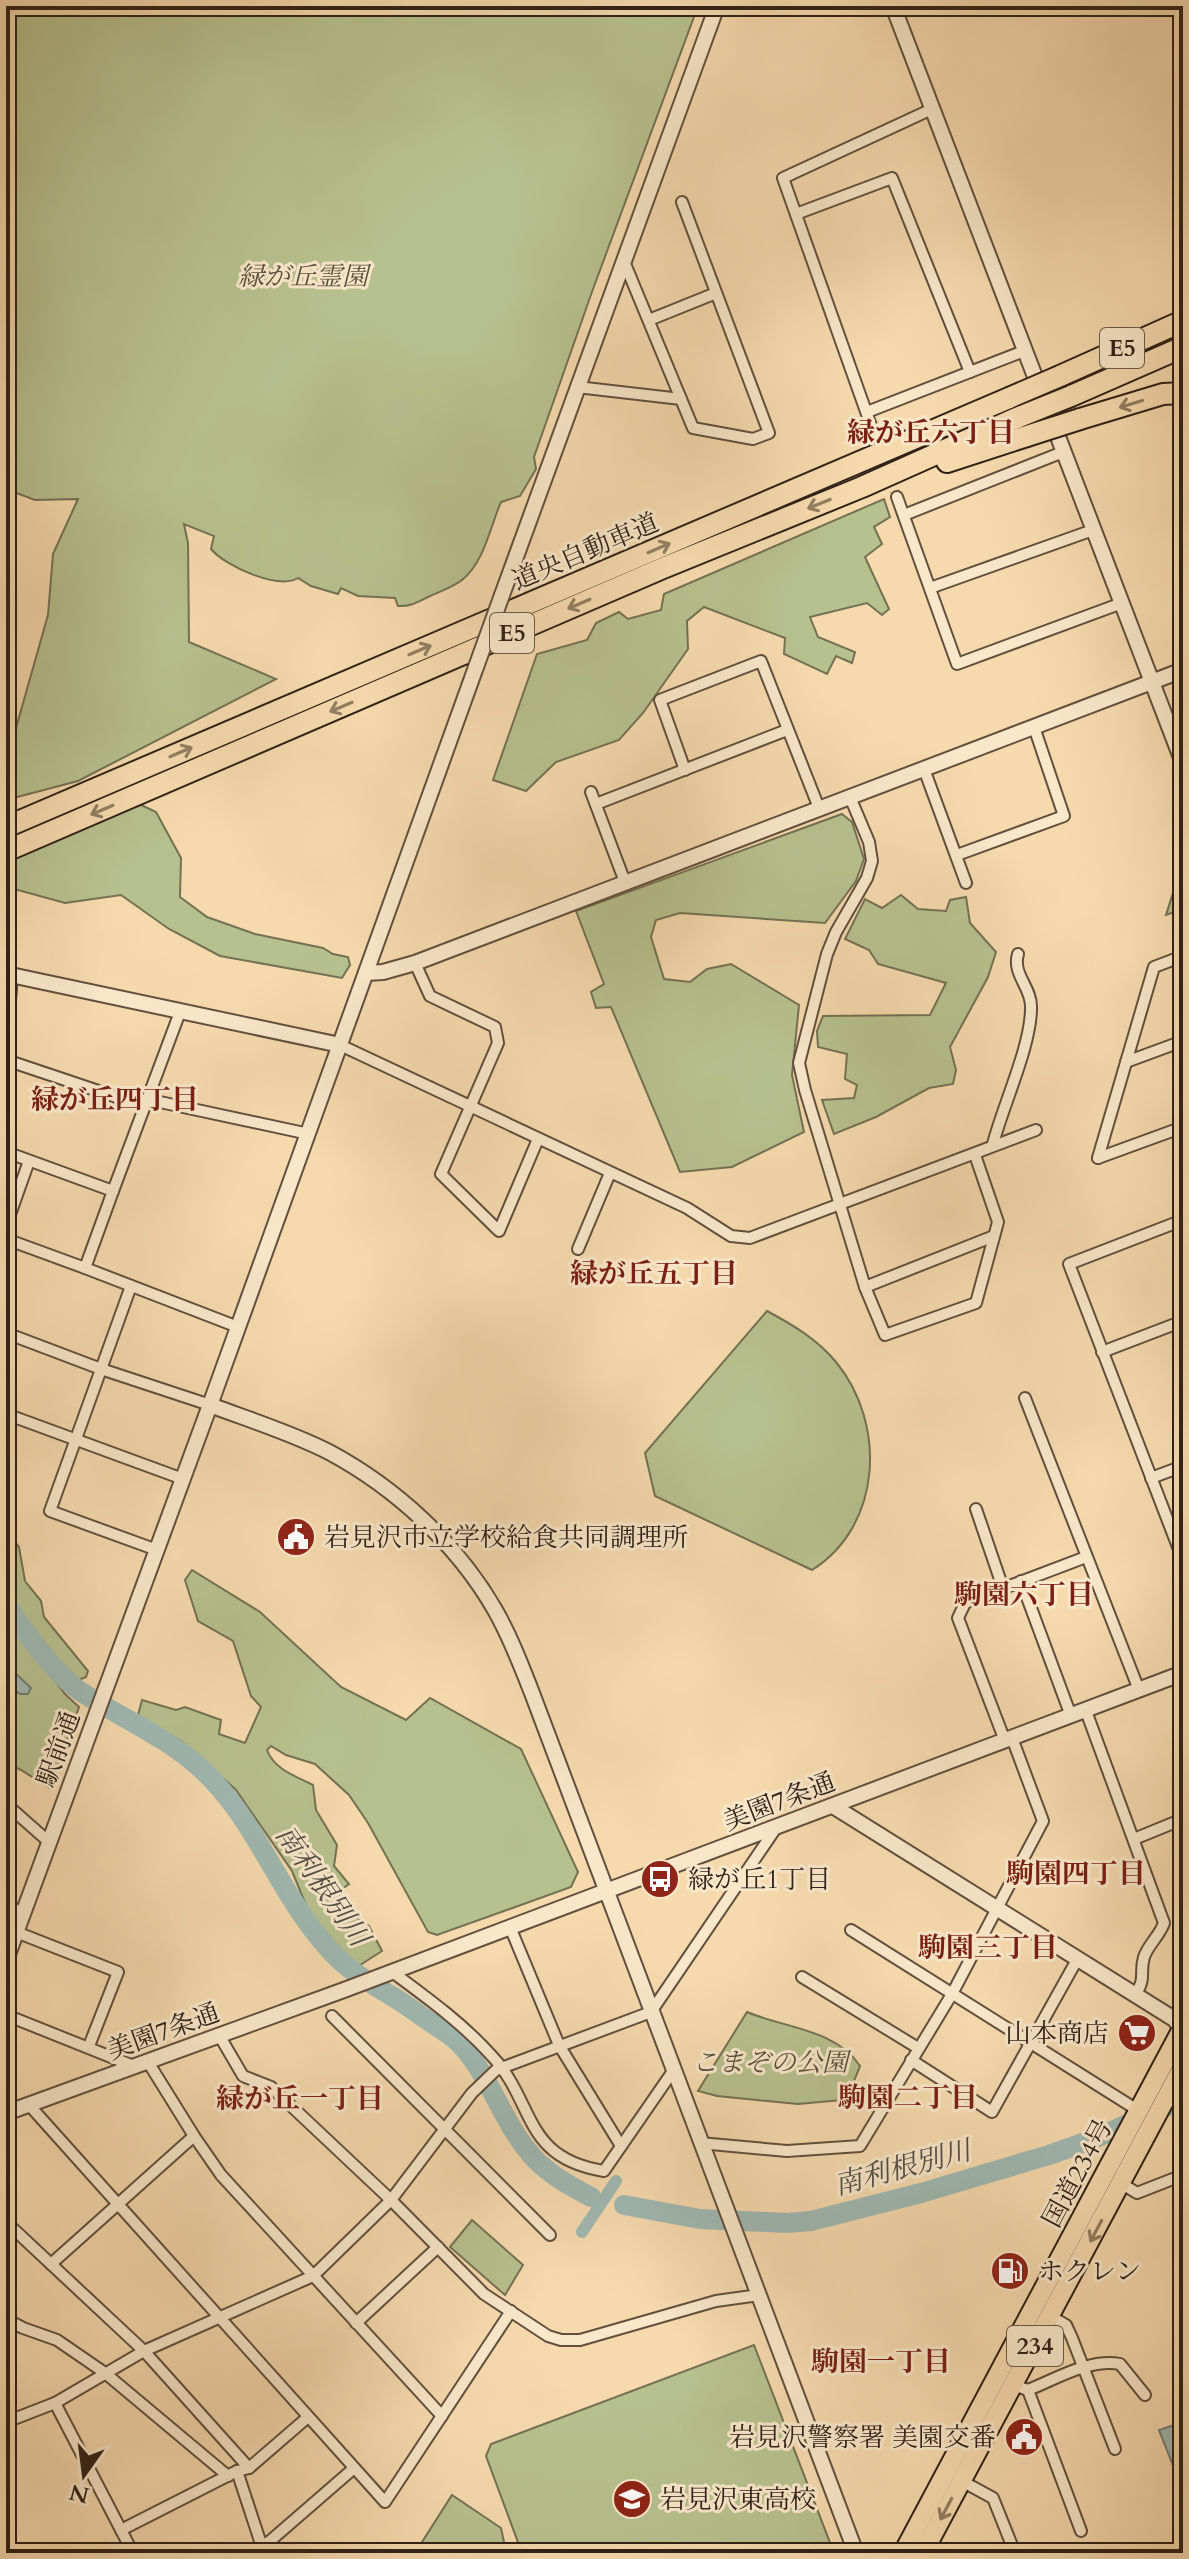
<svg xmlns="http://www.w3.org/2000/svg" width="1189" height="2559" font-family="Cardo,'Noto Serif JP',serif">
<rect width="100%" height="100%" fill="#f6daae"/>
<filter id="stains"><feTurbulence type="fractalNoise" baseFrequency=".0025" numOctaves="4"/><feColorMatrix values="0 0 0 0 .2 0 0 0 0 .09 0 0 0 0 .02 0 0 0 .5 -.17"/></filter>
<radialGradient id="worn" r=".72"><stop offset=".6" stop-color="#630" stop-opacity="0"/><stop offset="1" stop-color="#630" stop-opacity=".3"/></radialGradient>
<!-- green -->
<g fill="#b7c18f" stroke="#747154" stroke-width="2">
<path d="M6 6H698L593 289 534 457 536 469 520 496 501 502C490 527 484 563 462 580 453 587 439 592 428 597 418 602 410 607 398 606L395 598 358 596 341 588 338 594 311 586 298 578C278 590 225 566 211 549L214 536 184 524 188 543 189 642 276 679 78 781 6 800V739L14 735 48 615 53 554 78 499 35 500 6 489Z"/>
<path d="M884 499 890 517 874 527 882 544 865 557 889 609 882 615 867 603 810 617 818 637 855 652 852 663 836 656 827 674 784 654 785 638 704 607 687 621 688 649 643 713 619 740 556 762 526 791 493 780 537 654 587 640 596 623 619 612 628 619 661 610 664 594Z"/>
<path d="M141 805 156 812 181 858 180 897 207 917 255 934 323 948 333 954 348 957 350 965 342 978 220 956 169 929 121 895 65 903 14 889 6 875 9 860 129 807Z"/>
<path d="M842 814 852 822 864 859 856 881 825 923 680 913 656 920 651 937 664 979 690 982 707 969 731 964 799 1005 792 1075 804 1132 732 1167 680 1172 611 1007 596 1008 591 992 604 984 576 911Z"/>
<path d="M1183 862V909L1166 915Z"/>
<path d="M901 895 918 909 946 911 950 900 966 897 970 923 996 952 988 977 950 1047 956 1070 953 1084 929 1088 876 1117 834 1134 822 1100 854 1098 857 1085 845 1079 847 1054 818 1047 817 1031 823 1016 930 1015 946 983 878 964 869 950 845 939 865 899 882 908Z"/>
<path d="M767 1311C793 1325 817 1339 836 1362 887 1424 882 1526 812 1570L655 1496 645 1453Z"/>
<path d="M6 1531 19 1547 25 1581 41 1601 44 1617 88 1671 86 1677 74 1682 39 1654 6 1611Z"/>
<path d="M192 1570 260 1612 341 1687 406 1720 430 1698 521 1749 578 1872 571 1887 437 1935 428 1932 368 1823 349 1795 315 1764 286 1755 271 1746 267 1750C274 1769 295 1776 313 1785L316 1810 337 1845 334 1866 349 1884 338 1892 346 1910 369 1926 382 1951 357 1967 312 1920 292 1871 236 1790 181 1741 138 1715 142 1700 176 1710 185 1707 221 1720 219 1734 245 1743 261 1707 251 1696 233 1641 198 1621 185 1580Z"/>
<path d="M6 1614 65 1694 79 1707 51 1789 21 1770 6 1763Z"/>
<path d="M747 2012C784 2028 836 2029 860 2066L854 2081 879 2097 872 2109 853 2099 798 2104 717 2096 698 2091Z"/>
<path d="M472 2220 523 2265 505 2295 450 2247Z"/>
<path d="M754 2345 834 2553H522L486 2456 491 2444Z"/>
<path d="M452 2495 501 2528 504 2542 497 2553H415Z"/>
</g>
<!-- water -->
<g fill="#9fb9b3" stroke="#737c75" stroke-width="2">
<path d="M6 1658 14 1672 31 1688 28 1694H20L6 1684Z"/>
<path d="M1177 2424 1183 2438V2470L1176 2473 1159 2430Z"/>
</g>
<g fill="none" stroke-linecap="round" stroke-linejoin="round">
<!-- canal -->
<path stroke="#9fb9b3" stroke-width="12" d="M582 2232 616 2181"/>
<!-- river -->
<g stroke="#9fb9b3" stroke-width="20">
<path d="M6 1604C24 1630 54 1674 80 1691 119 1717 163 1735 198 1766 255 1816 278 1893 328 1948 346 1969 367 1981 390 1995 404 2003 417 2013 430 2022 440 2029 452 2035 460 2044 491 2077 502 2122 532 2156 548 2174 570 2186 591 2197"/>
<path d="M624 2205 700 2219 787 2223 811 2221 921 2193 1049 2155 1094 2139 1183 2099"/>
</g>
<!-- minor-tunnel -->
<path stroke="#ceb590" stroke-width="10" stroke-dasharray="10 5" stroke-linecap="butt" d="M874 434 897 497"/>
<!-- minor casing -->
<g stroke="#624f3e" stroke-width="14">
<g id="minor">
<path d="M796 214 892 178 970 372"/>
<path d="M623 259 693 428 753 439 769 433 682 202"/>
<path d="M649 320 716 293"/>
<path d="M577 387 681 399"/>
<path d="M867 412 1024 351"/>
<path d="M874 434 783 178 932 109"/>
<path d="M897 497 957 664 1122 603"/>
<path d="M904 515 1063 452"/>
<path d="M930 588 1093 530"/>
<path d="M924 769 966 883"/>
<path d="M685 770 660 700 761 661 819 808"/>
<path d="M591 792 625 882"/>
<path d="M850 797 869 842 872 861 867 878 836 932 827 954 799 1063 805 1090 865 1287 885 1335 976 1303 998 1222 975 1155"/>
<path d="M596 804 787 730"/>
<path d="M957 855 1064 816 1034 727"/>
<path d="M415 963 430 996 495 1027 498 1043 441 1174 499 1231 538 1139"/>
<path d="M340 1045 687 1208 731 1236 750 1238 1036 1130"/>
<path d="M6 1054 12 975"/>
<path d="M6 1060 143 1106"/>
<path d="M1126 1062 1183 1041"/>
<path d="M146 1099 309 1134"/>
<path d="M993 1144C1003 1105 1032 1044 1031 1006 1031 987 1012 974 1018 954"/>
<path d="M6 1152 113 1191 180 1012"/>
<path d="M1098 1158 1154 967 1183 956"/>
<path d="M1098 1158 1183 1127"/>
<path d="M113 1191 85 1268 238 1327"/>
<path d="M1183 1220 1069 1264 1183 1560"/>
<path d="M6 1226 29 1161"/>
<path d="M6 1239 85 1268"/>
<path d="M578 1249 610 1173"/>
<path d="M131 1286 50 1511 157 1550"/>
<path d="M865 1287 994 1236"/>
<path d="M6 1333 101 1369 210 1405"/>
<path d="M1102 1352 1183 1321"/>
<path d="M1025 1398 1139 1690"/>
<path d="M6 1414 183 1479"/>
<path d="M1151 1478 1183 1466"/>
<path d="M976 1509 1003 1588"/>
<path d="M1021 1581 1071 1716"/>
<path d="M1086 1711 1164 1923C1160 1935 1148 1945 1144 1957 1139 1974 1147 1977 1135 1995"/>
<path d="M1005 1741 958 1618 965 1603 1086 1557"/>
<path d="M6 1804 49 1842"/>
<path d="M1134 1839 1183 1819"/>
<path d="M6 1901 22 1916"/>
<path d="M510 1927 559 2045 621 2146"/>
<path d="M851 1930 1139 2111"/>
<path d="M16 1932 118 1972 89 2046"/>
<path d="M391 1971C426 1997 461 2022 490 2054 536 2101 521 2158 604 2171L673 2071"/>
<path d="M802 1977 918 2048"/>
<path d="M6 2015 136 2067"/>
<path d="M332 2016 550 2235"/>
<path d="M219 2035 243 2076 271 2087 391 2200 484 2294 548 2336 561 2340H580L716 2301 759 2295"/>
<path d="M911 2060 992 2112 1078 1958"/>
<path d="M148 2062 194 2136 221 2175 442 2416"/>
<path d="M30 2106 385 2502 511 2311"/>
<path d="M700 2143 787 2151 860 2146 952 1994 1043 1821 1012 1738"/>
<path d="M1119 2182 1137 2193 1183 2175"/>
<path d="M6 2222 144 2351 249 2468"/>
<path d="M51 2264 194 2136"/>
<path d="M1047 2314 1066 2325 1072 2338 1115 2449"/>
<path d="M6 2319 23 2328 57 2340 105 2373 228 2476"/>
<path d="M356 2323 438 2247"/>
<path d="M1010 2384 1028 2390 1081 2531"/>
<path d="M1028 2390C1056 2379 1090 2358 1120 2364L1145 2395"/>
<path d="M55 2403 133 2553"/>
<path d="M6 2422 55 2403 144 2351 313 2276 391 2200 472 2093 496 2070 651 2012 776 1828"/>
<path d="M237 2471 264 2553"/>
<path d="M958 2479 993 2498 1015 2553"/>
<path d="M121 2530 237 2471 249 2468 308 2417"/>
<path d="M261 2546 270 2541 353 2469"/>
</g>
</g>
<!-- tertiary casing -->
<g stroke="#624f3e" stroke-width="18">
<g id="tertiary">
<path d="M893 6 1183 763"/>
<path d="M502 595 717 6"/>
<path d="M366 973 383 972 415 963 1183 670"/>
<path d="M6 974 340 1045"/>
<path d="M210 1405C250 1420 292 1433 329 1452 396 1488 457 1544 495 1610 510 1636 521 1665 532 1693L856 2553"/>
<path d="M833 1806 1174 2019 1183 2030"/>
<path d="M6 1960 210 1405 476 667"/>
<path d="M6 2113 344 1990 1183 1673"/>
</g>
</g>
<!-- trunk casing -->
<g stroke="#302118" stroke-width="22">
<g id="trunk">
<path d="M903 2553 1183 2027"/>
<path d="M923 2553 1183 2066"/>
</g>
</g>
<!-- motorway casing -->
<g stroke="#302118" stroke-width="24">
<g id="motorway">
<path d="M1060 376 1183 321"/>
<path d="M1071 396 1183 347"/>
<path d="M1080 419 1163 394 1183 393"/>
<path d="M947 462 1027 436"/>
<path d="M6 827 1009 398"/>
<path d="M6 851 663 568 862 487 1019 417"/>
</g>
</g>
<!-- minor -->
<use href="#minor" stroke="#f9e7ca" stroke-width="10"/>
<!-- tertiary -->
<use href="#tertiary" stroke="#f9e7ca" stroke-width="14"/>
<!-- trunk -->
<use href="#trunk" stroke="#f6daae" stroke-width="18"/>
<!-- motorway -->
<use href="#motorway" stroke="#f6daae" stroke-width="20"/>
<!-- tertiary-bridge casing -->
<g stroke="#624f3e" stroke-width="18" stroke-linecap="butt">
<path id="tertiary-bridge" d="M476 667 502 595"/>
</g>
<!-- motorway-bridge casing -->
<g stroke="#302118" stroke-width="24" stroke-linecap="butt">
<g id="motorway-bridge">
<path d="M1009 398 1060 376"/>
<path d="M1019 417 1071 396"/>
<path d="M1027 436 1080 419"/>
</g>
</g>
<!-- tertiary-bridge -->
<use href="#tertiary-bridge" stroke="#f9e7ca" stroke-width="14"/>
<!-- motorway-bridge -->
<use href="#motorway-bridge" stroke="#f6daae" stroke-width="20"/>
</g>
<!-- one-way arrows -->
<defs><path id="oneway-shaft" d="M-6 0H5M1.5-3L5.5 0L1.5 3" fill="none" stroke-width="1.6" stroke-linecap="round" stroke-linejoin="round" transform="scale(2)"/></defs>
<g stroke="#937e63">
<use href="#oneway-shaft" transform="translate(1131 404) rotate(163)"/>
<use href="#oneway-shaft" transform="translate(819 504) rotate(158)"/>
<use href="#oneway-shaft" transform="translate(659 548) rotate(-23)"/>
<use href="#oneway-shaft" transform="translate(579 604) rotate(157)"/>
<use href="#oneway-shaft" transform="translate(420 650) rotate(-23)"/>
<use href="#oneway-shaft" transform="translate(341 707) rotate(157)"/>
<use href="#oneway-shaft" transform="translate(181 752) rotate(-23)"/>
<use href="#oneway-shaft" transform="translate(102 810) rotate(157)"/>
<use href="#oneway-shaft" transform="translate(1096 2231) rotate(118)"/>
<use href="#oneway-shaft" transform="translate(946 2509) rotate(118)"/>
</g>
<!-- icons -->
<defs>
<g id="civic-disc" transform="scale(2)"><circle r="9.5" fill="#8f2418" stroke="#f9e7ca"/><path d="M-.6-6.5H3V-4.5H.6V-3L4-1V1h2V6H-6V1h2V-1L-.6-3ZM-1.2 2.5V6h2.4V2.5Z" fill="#fff"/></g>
<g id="bus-disc" transform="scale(2)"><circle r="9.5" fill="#8f2418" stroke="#f9e7ca"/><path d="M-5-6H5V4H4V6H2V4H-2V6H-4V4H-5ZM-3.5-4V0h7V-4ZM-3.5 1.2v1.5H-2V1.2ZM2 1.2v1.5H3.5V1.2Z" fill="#fff"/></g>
<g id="supermarket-disc" transform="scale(2)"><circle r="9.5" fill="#8f2418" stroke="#f9e7ca"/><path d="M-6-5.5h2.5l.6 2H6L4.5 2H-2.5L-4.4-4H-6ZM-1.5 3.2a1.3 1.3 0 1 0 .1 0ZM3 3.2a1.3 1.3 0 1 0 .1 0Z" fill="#fff"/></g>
<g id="fuel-disc" transform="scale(2)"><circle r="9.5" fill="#8f2418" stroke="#f9e7ca"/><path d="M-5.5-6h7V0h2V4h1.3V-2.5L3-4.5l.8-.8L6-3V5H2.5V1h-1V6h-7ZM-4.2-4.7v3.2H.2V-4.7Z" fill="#fff"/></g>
<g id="school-disc" transform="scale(2)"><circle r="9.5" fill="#8f2418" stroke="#f9e7ca"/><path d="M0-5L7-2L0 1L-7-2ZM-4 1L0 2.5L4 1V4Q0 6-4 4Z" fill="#fff"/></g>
</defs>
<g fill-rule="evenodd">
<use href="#civic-disc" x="296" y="1537"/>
<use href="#bus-disc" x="660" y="1879"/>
<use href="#supermarket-disc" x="1137" y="2033"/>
<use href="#fuel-disc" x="1010" y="2271"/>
<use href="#civic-disc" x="1024" y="2437"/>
<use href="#school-disc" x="632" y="2499"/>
</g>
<g text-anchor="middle" stroke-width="6" stroke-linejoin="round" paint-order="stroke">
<!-- shield labels -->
<g fill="#f9e7ca" stroke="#6c5c4d" stroke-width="2">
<rect x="1100" y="328" width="44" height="40" rx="6"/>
<rect x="490" y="613" width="44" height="40" rx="6"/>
<rect x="1007" y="2326" width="56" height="40" rx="6"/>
</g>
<g font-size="24" font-weight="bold" fill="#302118">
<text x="1122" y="356">E5</text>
<text x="512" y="641">E5</text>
<text x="1035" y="2354">234</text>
</g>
<!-- park labels -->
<g font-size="26" font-style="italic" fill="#58513c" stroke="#f9e7ca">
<text x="303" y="285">緑が丘霊園</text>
<text x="770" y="2071">こまぞの公園</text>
</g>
<!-- street labels -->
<g font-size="26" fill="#302118" stroke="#f9e7ca">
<text transform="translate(585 551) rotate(-23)" y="9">道央自動車道</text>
<text transform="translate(58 1749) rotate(-70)" y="9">駅前通</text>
<text transform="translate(779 1801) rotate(-21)" y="9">美園7条通</text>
<text transform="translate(163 2031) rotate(-20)" y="9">美園7条通</text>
<text transform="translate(1077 2173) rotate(-62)" y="9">国道234号</text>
</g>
<!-- poi labels -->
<g font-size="26" fill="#302118" stroke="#f9e7ca" text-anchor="start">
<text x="324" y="1546">岩見沢市立学校給食共同調理所</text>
<text x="688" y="1888">緑が丘1丁目</text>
<text x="1109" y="2042" text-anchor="end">山本商店</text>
<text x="1038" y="2280">ホクレン</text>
<text x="996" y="2446" text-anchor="end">岩見沢警察署 美園交番</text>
<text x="660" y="2508">岩見沢東高校</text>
</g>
<!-- neighbourhood labels -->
<g font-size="28" font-weight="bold" fill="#7a1f14" stroke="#f9e7ca">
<text x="931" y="442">緑が丘六丁目</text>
<text x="115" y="1109">緑が丘四丁目</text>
<text x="654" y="1283">緑が丘五丁目</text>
<text x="1024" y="1604">駒園六丁目</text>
<text x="1076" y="1883">駒園四丁目</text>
<text x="988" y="1957">駒園三丁目</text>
<text x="908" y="2107">駒園二丁目</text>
<text x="300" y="2108">緑が丘一丁目</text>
<text x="881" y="2371">駒園一丁目</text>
</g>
<!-- water labels -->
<g font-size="28" font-style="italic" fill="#514f46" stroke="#f9e7ca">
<text transform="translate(323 1885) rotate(55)" y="10">南利根別川</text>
<text transform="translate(902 2167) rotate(-15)" y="10">南利根別川</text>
</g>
</g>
<!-- margin -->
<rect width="1189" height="2559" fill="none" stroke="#f6daae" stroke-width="32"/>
<rect x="8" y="8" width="1173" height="2543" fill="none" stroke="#302118" stroke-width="4"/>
<rect x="16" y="16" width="1157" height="2527" fill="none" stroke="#302118" stroke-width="2"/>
<!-- north arrow -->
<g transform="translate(84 2475) rotate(194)" stroke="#f9e7ca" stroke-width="6" paint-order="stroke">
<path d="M0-6L14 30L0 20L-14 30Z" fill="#302118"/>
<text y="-12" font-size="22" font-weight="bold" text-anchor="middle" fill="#302118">N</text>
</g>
<rect width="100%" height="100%" filter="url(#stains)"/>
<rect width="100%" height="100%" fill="url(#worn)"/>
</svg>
